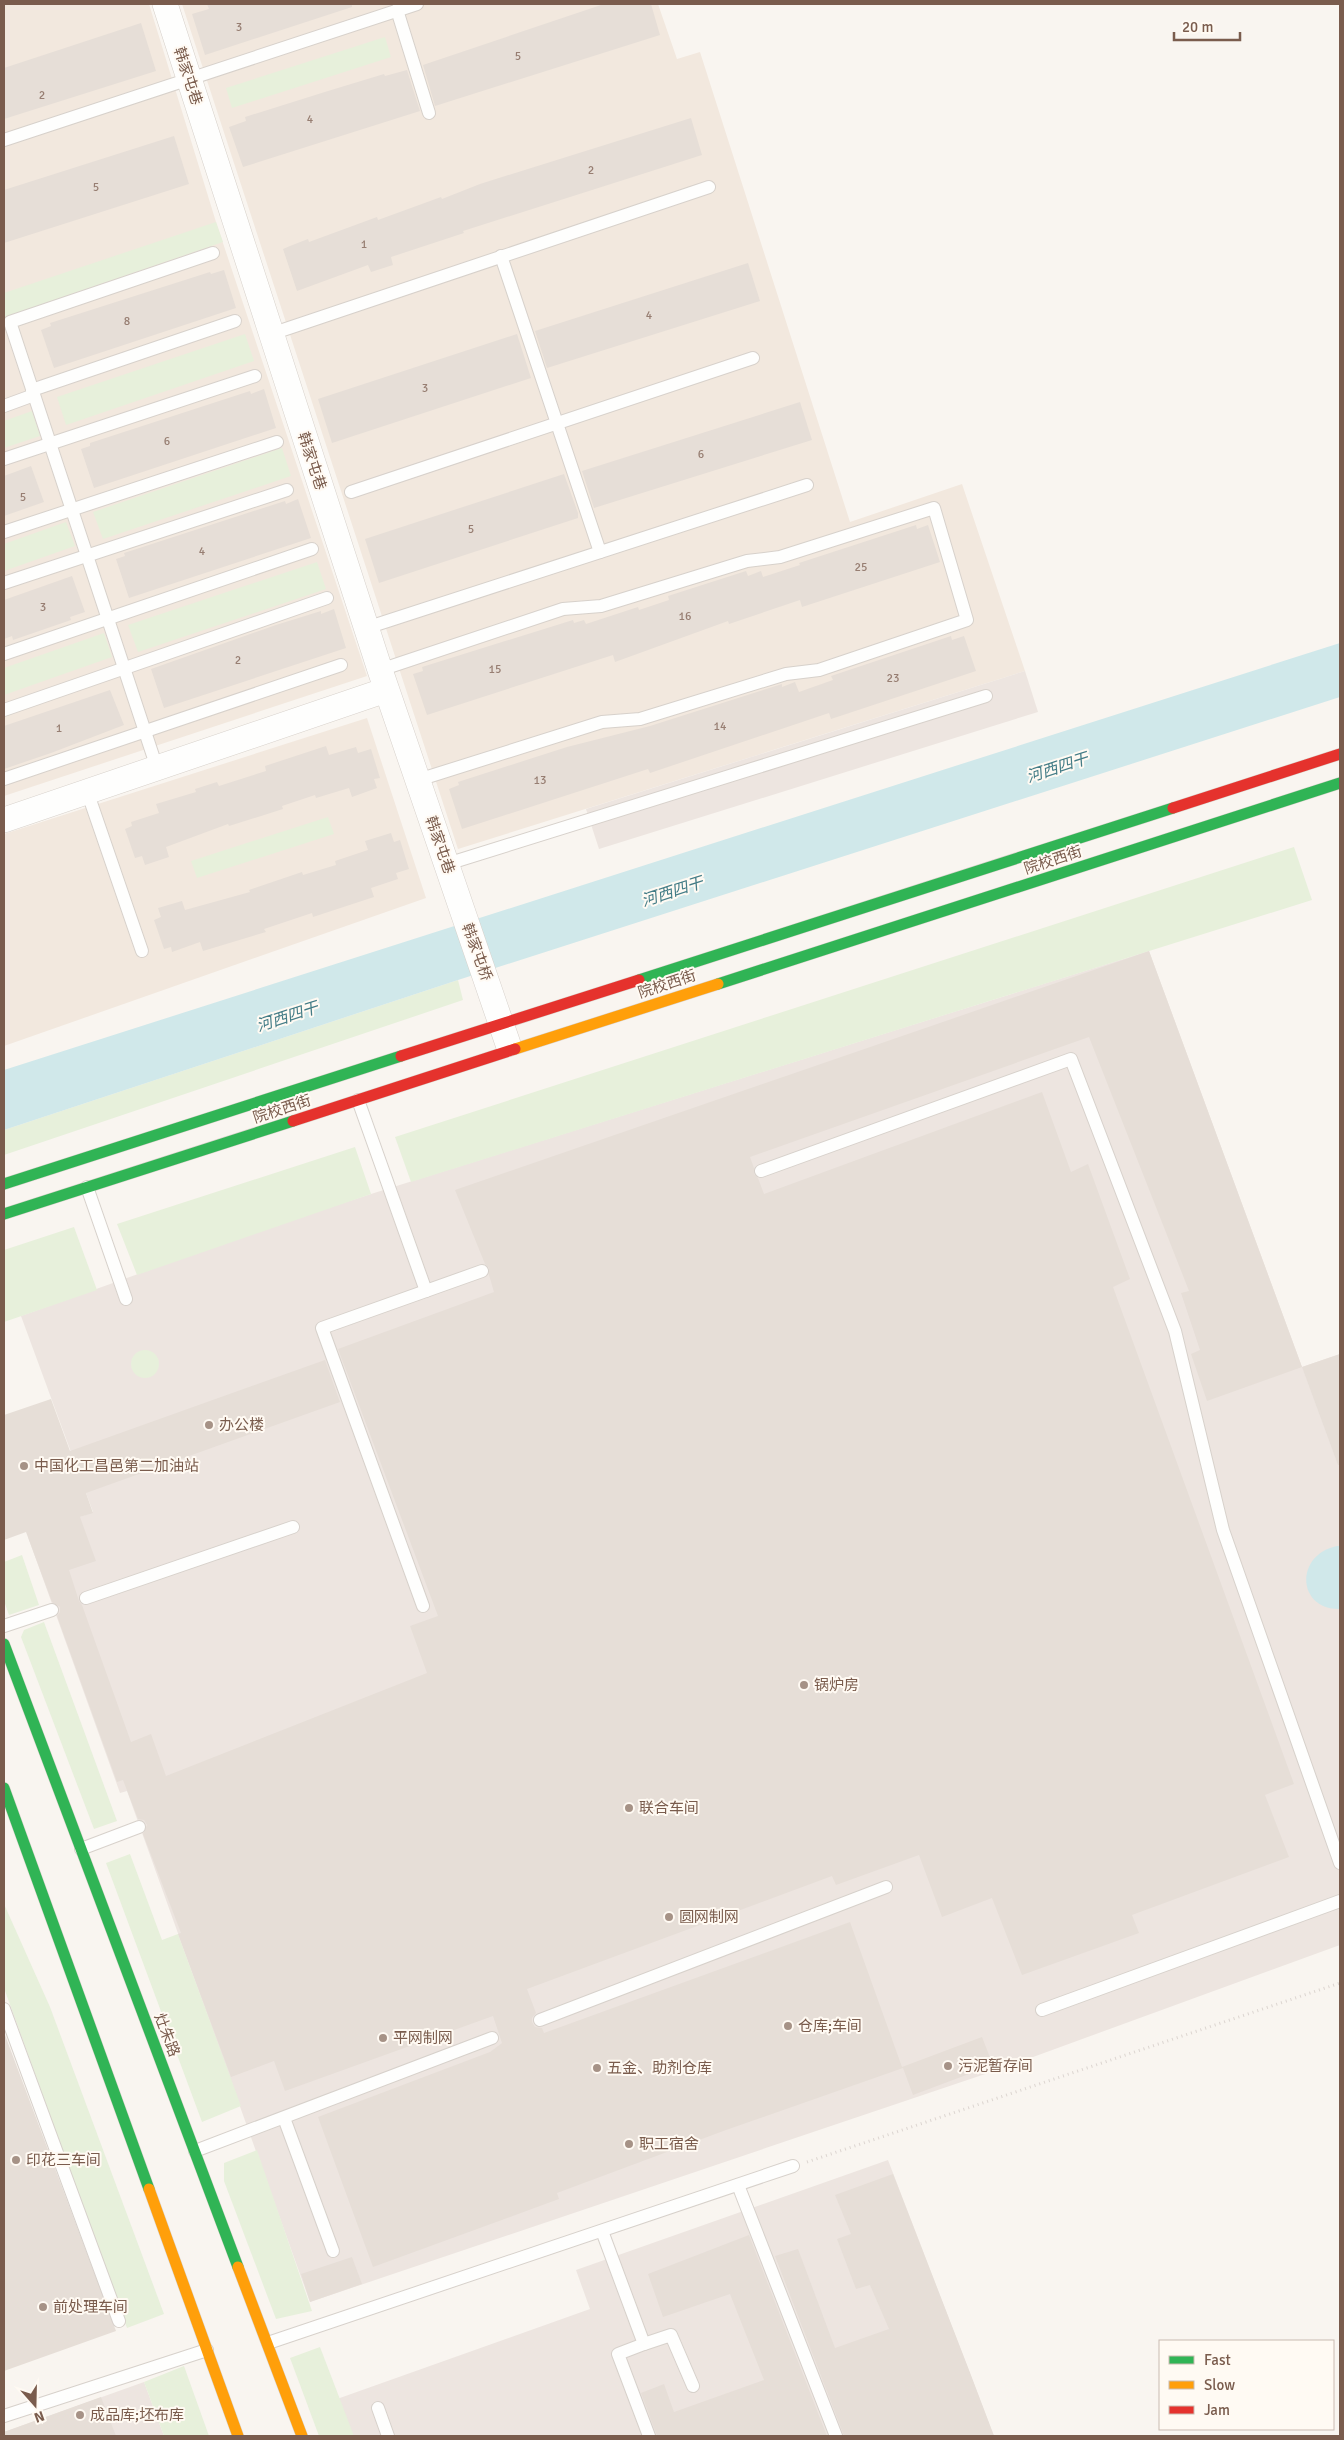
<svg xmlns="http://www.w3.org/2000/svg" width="1344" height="2440" font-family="Signika,'Noto Sans SC',sans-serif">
<rect width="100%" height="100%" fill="#f9f5f0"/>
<!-- residential -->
<g fill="#f2e8de">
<path d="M4 4H149L216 222 367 676 4 796Z"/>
<path d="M182 4H658L677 59 700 52 850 522 962 484 1025 671 458 849Z"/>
<path d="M367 718 426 898 4 1046V834Z"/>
</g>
<!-- industrial -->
<g fill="#ede5e0">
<path d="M1025 671 1038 712 599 849 586 809Z"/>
<path d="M1149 951 1302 1367 1340 1354V1945L1000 2069 310 2302 127 1791 120 1793 28 1537 93 1512 21 1316 269 1227 371 1194Z"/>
<path d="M888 2160 994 2436H352L337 2399 590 2309 576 2270Z"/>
<path d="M144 2382 164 2436H4V2432Z"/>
</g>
<!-- green -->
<g fill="#e7f0db">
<path d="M385 37 391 57 232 108 226 88Z"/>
<path d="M216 222 223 242 4 317V293Z"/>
<path d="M245 334 254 361 66 425 57 397Z"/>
<path d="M32 411 40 436 4 448V421Z"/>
<path d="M282 448 291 476 103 539 93 512Z"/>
<path d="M66 522 75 546 4 571V544Z"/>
<path d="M317 562 326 589 138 652 128 625Z"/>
<path d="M104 633 112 657 4 695V668Z"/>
<path d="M328 817 334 834 197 878 191 861Z"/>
<path d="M1294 847 1312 900 411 1182 395 1137Z"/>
<path d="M458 980 463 1000 4 1155V1130Z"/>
<path d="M355 1147 371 1194 137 1275 117 1224Z"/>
<path d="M74 1227 97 1290 4 1322V1250Z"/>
<circle cx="145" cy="1364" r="14"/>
<path d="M22 1555 39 1605 9 1615 4 1601V1562Z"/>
<path d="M44 1622 117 1821 94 1829 21 1637 24 1630Z"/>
<path d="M130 1854 162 1940 178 1934 241 2106 202 2122 106 1863Z"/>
<path d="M4 1904 50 2007 164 2314 127 2328 4 1988Z"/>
<path d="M257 2150 312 2311 276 2319 224 2181V2163Z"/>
<path d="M320 2347 354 2436H319L290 2358Z"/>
<path d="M184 2366 209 2436H164L144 2382Z"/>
</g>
<!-- water -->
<g fill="#d0e8ea">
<path d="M1340 643V697L458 980 4 1130V1070Z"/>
<path d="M1337 1546H1340V1609C1297 1610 1294 1555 1337 1546Z"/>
</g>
<!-- building -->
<g fill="#e6ded7">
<path d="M207 4H352V7L205 55 192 14 209 9Z"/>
<path d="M604 4H651L660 35 435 106 423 65Z"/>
<path d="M141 23 156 71 4 119V68Z"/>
<path d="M407 70 420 111 243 167 229 127 246 121 245 117 328 91 384 74 385 76Z"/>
<path d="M691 118 702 155 463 231 464 233 391 257 393 265 371 272 368 265 297 291 283 249 290 246 308 239 309 242 377 217 378 220 441 197 442 199 480 184Z"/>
<path d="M174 136 189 184 4 243V190Z"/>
<path d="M748 263 760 301 547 368 535 331Z"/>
<path d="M224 270 236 308 54 368 41 330 51 326 50 323 210 272 211 274Z"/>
<path d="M517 334 531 378 332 443 318 399Z"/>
<path d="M264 389 276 428 94 488 81 449 90 446V443L250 391 251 394Z"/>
<path d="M800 402 812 440 594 508 582 471Z"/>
<path d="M31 466 44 502 4 516V476Z"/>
<path d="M564 474 578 513V518L379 583 365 539Z"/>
<path d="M298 499 311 538 129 598 116 559 125 556 124 553 285 501 286 504Z"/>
<path d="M916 525 917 529 928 525 940 562 802 607 800 600 729 624 728 621 615 662 613 655 427 715 413 674 423 671 422 667 573 620 574 623 584 620 586 624 638 607 639 610 669 600 668 596 746 571 748 576 761 571 763 577 800 565 799 563Z"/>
<path d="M72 576 85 612 70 617 71 620 13 640 12 636 4 639V600Z"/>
<path d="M334 609 346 648 164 708 151 669 276 625 321 611V614Z"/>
<path d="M951 636 952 640 964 636 976 671 831 719 829 713 650 773 648 769 462 829 449 789 459 785 458 782 567 747 650 726 782 684V687L795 682 799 692 833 680 831 676Z"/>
<path d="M110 690 124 725 51 753 4 769V726Z"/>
<path d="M326 746 329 755 356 747 358 753 371 749 380 778 374 779 377 788 352 797 349 788 316 798 315 795 282 806 283 809 229 826 228 824 166 847 169 857 145 865 142 856 135 858 125 829 132 826 131 822 159 813 156 804 196 792 195 789 217 782 219 786 266 771 265 766Z"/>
<path d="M391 833 394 842 400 840 409 869 396 873 398 879 371 888 374 897 313 917 312 913 264 929 266 932 203 951 200 942 172 952 171 947 164 949 154 920 161 917 158 908 182 901 185 910 250 892 249 890 302 872 303 875 336 865 335 861 368 850 365 841Z"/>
<path d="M1149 951 1302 1367 1207 1401 1191 1354 1200 1350 1181 1293 1189 1291 1089 1037 750 1157 754 1168V1174L758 1178 764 1194 1042 1092 1071 1172 1088 1164 1130 1279 1113 1287 1294 1784 1265 1795 1289 1857 1132 1915 1139 1933 1022 1975 992 1898 942 1917 919 1855 836 1885 832 1876 527 1989 536 2013 532 2018V2022L535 2027 542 2028 544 2033 850 1922 902 2067 982 2037 993 2065 913 2095 903 2068 726 2130 557 2193 559 2199 373 2267 318 2117 490 2052 502 2043 493 2016 285 2091 274 2061 231 2077 178 1934 181 1933 143 1834 147 1825 144 1820 138 1819 123 1780 117 1782 57 1616 60 1612V1607L52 1602 26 1532 4 1540V1415L51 1399 70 1451 325 1360 340 1402 86 1493 93 1513 80 1517 96 1561 69 1570 79 1601 82 1605 131 1742 151 1734 166 1776 427 1673 410 1626 438 1616 338 1349 494 1292 489 1275V1268L485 1264 455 1190Z"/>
<path d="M1340 1354V1465H1338L1302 1367Z"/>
<path d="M5 2035 116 2331 4 2371V2036Z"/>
<path d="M893 2174 969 2370 994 2436H844L775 2256 798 2249 835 2348 889 2329 870 2285 856 2289 837 2239 851 2234 835 2195Z"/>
<path d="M749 2235 827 2436H657L641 2393 664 2384 674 2412 764 2380 730 2294 663 2317 648 2274Z"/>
<path d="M352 2257 362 2284 310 2302 301 2274Z"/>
<path d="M101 2397 116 2436H4V2432Z"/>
</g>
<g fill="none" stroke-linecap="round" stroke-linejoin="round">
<!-- lane casing -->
<g stroke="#d7d1cb" stroke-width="14">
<g id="lane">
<path d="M397 10 429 113"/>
<path d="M4 140 417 4"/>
<path d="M501 256 600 552"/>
<path d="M271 334 709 187"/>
<path d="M32 390 235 321"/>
<path d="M4 406 34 395"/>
<path d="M4 459 255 376"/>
<path d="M351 492 753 358"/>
<path d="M4 532 277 442"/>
<path d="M4 583 287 490"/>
<path d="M366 628 807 485"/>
<path d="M4 654 312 549"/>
<path d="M380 670 563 609 601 606 747 561 780 557 934 508 967 620 819 670 786 674 640 719 602 722 418 780"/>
<path d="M4 710 327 598"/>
<path d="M157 768 10 322 213 253"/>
<path d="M4 779 341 665"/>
<path d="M87 791 142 951"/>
<path d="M447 864 986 696"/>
<path d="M358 1100 426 1291"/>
<path d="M761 1171 1071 1059 1175 1331 1223 1530 1340 1863"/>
<path d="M87 1187 126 1299"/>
<path d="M86 1598 293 1527"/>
<path d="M423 1606 322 1328 482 1271"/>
<path d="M4 1626 52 1610"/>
<path d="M81 1849 139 1827"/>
<path d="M4 2009 119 2321"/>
<path d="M1042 2010 1340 1901"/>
<path d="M540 2020 886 1887"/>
<path d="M284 2118 333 2251"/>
<path d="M195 2151 492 2038"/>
<path d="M738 2185 836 2436"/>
<path d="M602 2231 644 2344 671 2335 693 2386"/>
<path d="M268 2343 793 2166"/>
<path d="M644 2344 618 2354 649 2436"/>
<path d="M378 2408 388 2436"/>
<path d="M4 2416 207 2350"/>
</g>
</g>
<!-- street casing -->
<g stroke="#d7d1cb" stroke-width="26">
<g id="street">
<path d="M165 4 380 670 508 1044"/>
<path d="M4 820 386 690"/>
</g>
</g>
<!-- fast casing -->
<g stroke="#d9d2cb" stroke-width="12">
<g id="fast">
<path d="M639 980 1173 808"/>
<path d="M718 984 1340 783"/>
<path d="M4 1184 401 1056"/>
<path d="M4 1214 293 1121"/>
<path d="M4 1644 238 2267"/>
<path d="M4 1788 149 2189"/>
</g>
</g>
<!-- slow casing -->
<g stroke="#d9d2cb" stroke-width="12">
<g id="slow">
<path d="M515 1049 718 984"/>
<path d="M149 2189 238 2436"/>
<path d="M238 2267 302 2436"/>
</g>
</g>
<!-- jam casing -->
<g stroke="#d9d2cb" stroke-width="12">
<g id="jam">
<path d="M1173 808 1340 754"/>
<path d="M401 1056 639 980"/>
<path d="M293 1121 515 1049"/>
</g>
</g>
<!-- path -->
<path stroke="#dcd5d0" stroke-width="3" stroke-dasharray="1 4" stroke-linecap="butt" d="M807 2162 1340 1983"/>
<!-- lane -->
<use href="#lane" stroke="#fefefd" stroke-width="12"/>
<!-- street -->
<use href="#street" stroke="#fefefd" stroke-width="25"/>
<!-- fast -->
<use href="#fast" stroke="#30b455" stroke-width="11"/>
<!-- slow -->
<use href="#slow" stroke="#ff9f0a" stroke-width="11"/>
<!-- jam -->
<use href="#jam" stroke="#e5322d" stroke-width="11"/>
</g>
<!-- markers -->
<g fill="#a69286" stroke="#fffaf3" stroke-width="2">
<circle cx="209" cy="1425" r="5"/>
<circle cx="24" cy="1466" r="5"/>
<circle cx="804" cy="1685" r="5"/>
<circle cx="629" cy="1808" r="5"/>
<circle cx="669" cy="1917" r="5"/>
<circle cx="788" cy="2026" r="5"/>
<circle cx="383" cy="2038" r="5"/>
<circle cx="948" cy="2066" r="5"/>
<circle cx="597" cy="2068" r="5"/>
<circle cx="629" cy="2144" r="5"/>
<circle cx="16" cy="2160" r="5"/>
<circle cx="43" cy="2307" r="5"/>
<circle cx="80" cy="2415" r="5"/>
</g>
<g text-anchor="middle" stroke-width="4" stroke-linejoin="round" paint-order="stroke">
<!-- number labels -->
<g font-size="12" fill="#977e72">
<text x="239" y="31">3</text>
<text x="518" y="60">5</text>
<text x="42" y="99">2</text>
<text x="310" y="123">4</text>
<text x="591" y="174">2</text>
<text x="96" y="191">5</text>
<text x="364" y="248">1</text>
<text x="649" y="319">4</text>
<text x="127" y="325">8</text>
<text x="425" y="392">3</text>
<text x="167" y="445">6</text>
<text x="701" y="458">6</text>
<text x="23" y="501">5</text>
<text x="471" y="533">5</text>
<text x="202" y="555">4</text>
<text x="861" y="571">25</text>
<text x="43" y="611">3</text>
<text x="685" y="620">16</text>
<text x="238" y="664">2</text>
<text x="495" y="673">15</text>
<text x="893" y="682">23</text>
<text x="720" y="730">14</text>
<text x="59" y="732">1</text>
<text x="540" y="784">13</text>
</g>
<!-- street labels -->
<g font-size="15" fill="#7a5c4d" stroke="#fffaf3">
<text transform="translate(188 76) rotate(72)" y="5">韩家屯巷</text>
<text transform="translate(312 461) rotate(72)" y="5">韩家屯巷</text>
<text transform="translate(440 845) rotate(71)" y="5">韩家屯巷</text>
<text transform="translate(1053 860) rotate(-18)" y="5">院校西街</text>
<text transform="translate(477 952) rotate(70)" y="5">韩家屯桥</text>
<text transform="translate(667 984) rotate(-18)" y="5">院校西街</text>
<text transform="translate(282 1109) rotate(-18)" y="5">院校西街</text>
<text transform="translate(167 2035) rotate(69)" y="5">灶朱路</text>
</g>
<!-- poi labels -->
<g font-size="15" fill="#7a5c4d" stroke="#fffaf3" text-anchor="start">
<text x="219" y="1430">办公楼</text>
<text x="34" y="1471">中国化工昌邑第二加油站</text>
<text x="814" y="1690">锅炉房</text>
<text x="639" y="1813">联合车间</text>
<text x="679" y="1922">圆网制网</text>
<text x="798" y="2031">仓库;车间</text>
<text x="393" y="2043">平网制网</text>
<text x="958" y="2071">污泥暂存间</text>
<text x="607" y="2073">五金、助剂仓库</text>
<text x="639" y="2149">职工宿舍</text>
<text x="26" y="2165">印花三车间</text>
<text x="53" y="2312">前处理车间</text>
<text x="90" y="2420">成品库;坯布库</text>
</g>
<!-- water labels -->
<g font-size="16" font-style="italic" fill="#437c86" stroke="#fffaf3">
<text transform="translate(1057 767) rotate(-18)" y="6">河西四干</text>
<text transform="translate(672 891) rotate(-18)" y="6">河西四干</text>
<text transform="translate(287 1016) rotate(-18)" y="6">河西四干</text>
</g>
</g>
<!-- border -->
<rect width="1344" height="2440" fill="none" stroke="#7a5c4d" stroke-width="10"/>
<!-- legend -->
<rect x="1159" y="2340" width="175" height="90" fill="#fffaf3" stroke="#cabbb1"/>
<rect x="1169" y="2356" width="25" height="8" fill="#30b455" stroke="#cabbb1"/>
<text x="1204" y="2365" font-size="15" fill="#7a5c4d">Fast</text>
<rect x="1169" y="2381" width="25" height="8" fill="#ff9f0a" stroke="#cabbb1"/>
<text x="1204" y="2390" font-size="15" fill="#7a5c4d">Slow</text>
<rect x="1169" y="2406" width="25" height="8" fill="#e5322d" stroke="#cabbb1"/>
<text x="1204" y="2415" font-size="15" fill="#7a5c4d">Jam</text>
<!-- north arrow -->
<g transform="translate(35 2405) rotate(160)" stroke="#fffaf3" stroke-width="4" paint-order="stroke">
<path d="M0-4L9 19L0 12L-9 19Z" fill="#7a5c4d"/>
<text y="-8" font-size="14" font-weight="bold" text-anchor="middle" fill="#7a5c4d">N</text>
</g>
<!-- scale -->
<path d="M1174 32v8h66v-8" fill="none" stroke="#7a5c4d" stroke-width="2.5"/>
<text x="1182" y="32" font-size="15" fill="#7a5c4d" stroke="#fffaf3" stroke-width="4" paint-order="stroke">20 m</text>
</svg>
